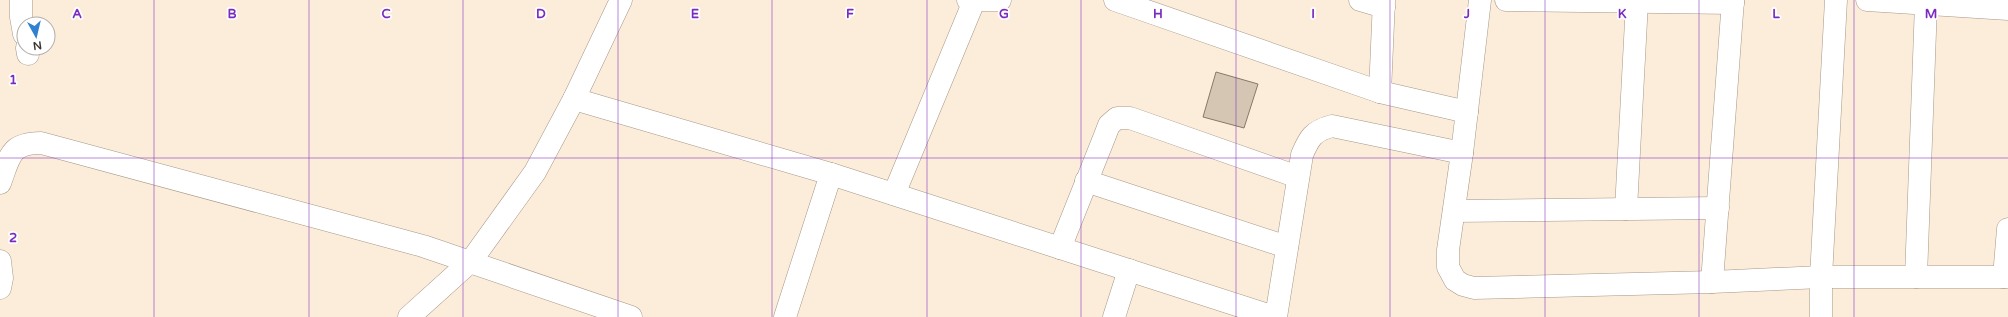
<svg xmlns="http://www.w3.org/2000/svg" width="2008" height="317" font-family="'Varela Round',sans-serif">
<rect width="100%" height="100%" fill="#fcecda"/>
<!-- building -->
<path fill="#d5c6b4" stroke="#877969" d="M1216 72 1258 84 1244 128 1203 117Z"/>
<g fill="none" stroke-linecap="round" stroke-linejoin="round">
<!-- minor casing -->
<g stroke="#a69787" stroke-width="23">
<g id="minor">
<path d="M21 0V17L24 34"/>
<path d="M968 0H1000"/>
<path d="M1115 0 1380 92 1467 112"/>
<path d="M1360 0 1384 7"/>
<path d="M1480 0 1462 153 1448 250V267L1455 280 1463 285 1474 288 1712 282 1821 277H2008"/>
<path d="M1506 0 1733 3"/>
<path d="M1867 0 2008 9"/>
<path d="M27 48 28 54"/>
<path d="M1380 92 1384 0"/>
<path d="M574 99 831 174 1274 317"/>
<path d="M1086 181 1287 247"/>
<path d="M0 183C10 157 9 143 41 143L423 246 631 317"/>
<path d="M894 194 974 1"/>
<path d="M1626 209 1637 2"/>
<path d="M1454 211 1718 208"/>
<path d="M1060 248 1104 138 1109 125 1117 118H1130L1298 177"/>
<path d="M0 261 2 278 0 288"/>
<path d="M1916 277 1926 4"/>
<path d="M2004 277 2008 229"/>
<path d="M1712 282 1733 0"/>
<path d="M785 317 831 174"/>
<path d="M1114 317 1129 270"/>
<path d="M1276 317 1302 155C1309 138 1313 131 1332 126L1462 153"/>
<path d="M1821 317V277L1836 0"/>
</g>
</g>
<!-- tertiary casing -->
<g stroke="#a69787" stroke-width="23">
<path id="tertiary" d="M409 317 471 261 535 172 574 99 621 0"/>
</g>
<!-- minor -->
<use href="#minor" stroke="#fff" stroke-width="22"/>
<!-- tertiary -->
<use href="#tertiary" stroke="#fff" stroke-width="22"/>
</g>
<!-- grid -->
<path fill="none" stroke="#7b2cbf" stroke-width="1" stroke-opacity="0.55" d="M154 0V317M309 0V317M463 0V317M618 0V317M772 0V317M927 0V317M1081 0V317M1236 0V317M1390 0V317M1545 0V317M1699 0V317M1854 0V317M0 158H2008"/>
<g font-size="13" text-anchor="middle" font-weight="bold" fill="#7b2cbf" stroke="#fff" stroke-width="3.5" stroke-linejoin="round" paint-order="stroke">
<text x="77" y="18">A</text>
<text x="232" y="18">B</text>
<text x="386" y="18">C</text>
<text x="541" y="18">D</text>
<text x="695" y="18">E</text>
<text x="850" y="18">F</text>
<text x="1004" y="18">G</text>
<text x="1158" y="18">H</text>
<text x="1313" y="18">I</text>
<text x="1467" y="18">J</text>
<text x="1622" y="18">K</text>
<text x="1776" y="18">L</text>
<text x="1931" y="18">M</text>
<text x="13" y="84">1</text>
<text x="13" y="242">2</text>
</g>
<!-- north arrow -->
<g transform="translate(36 36) rotate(172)"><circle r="19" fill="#ffffff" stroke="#b1aeab"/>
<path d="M0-3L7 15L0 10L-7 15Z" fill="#3081d0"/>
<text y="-6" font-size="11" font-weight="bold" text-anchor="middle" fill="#3b352e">N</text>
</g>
</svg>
